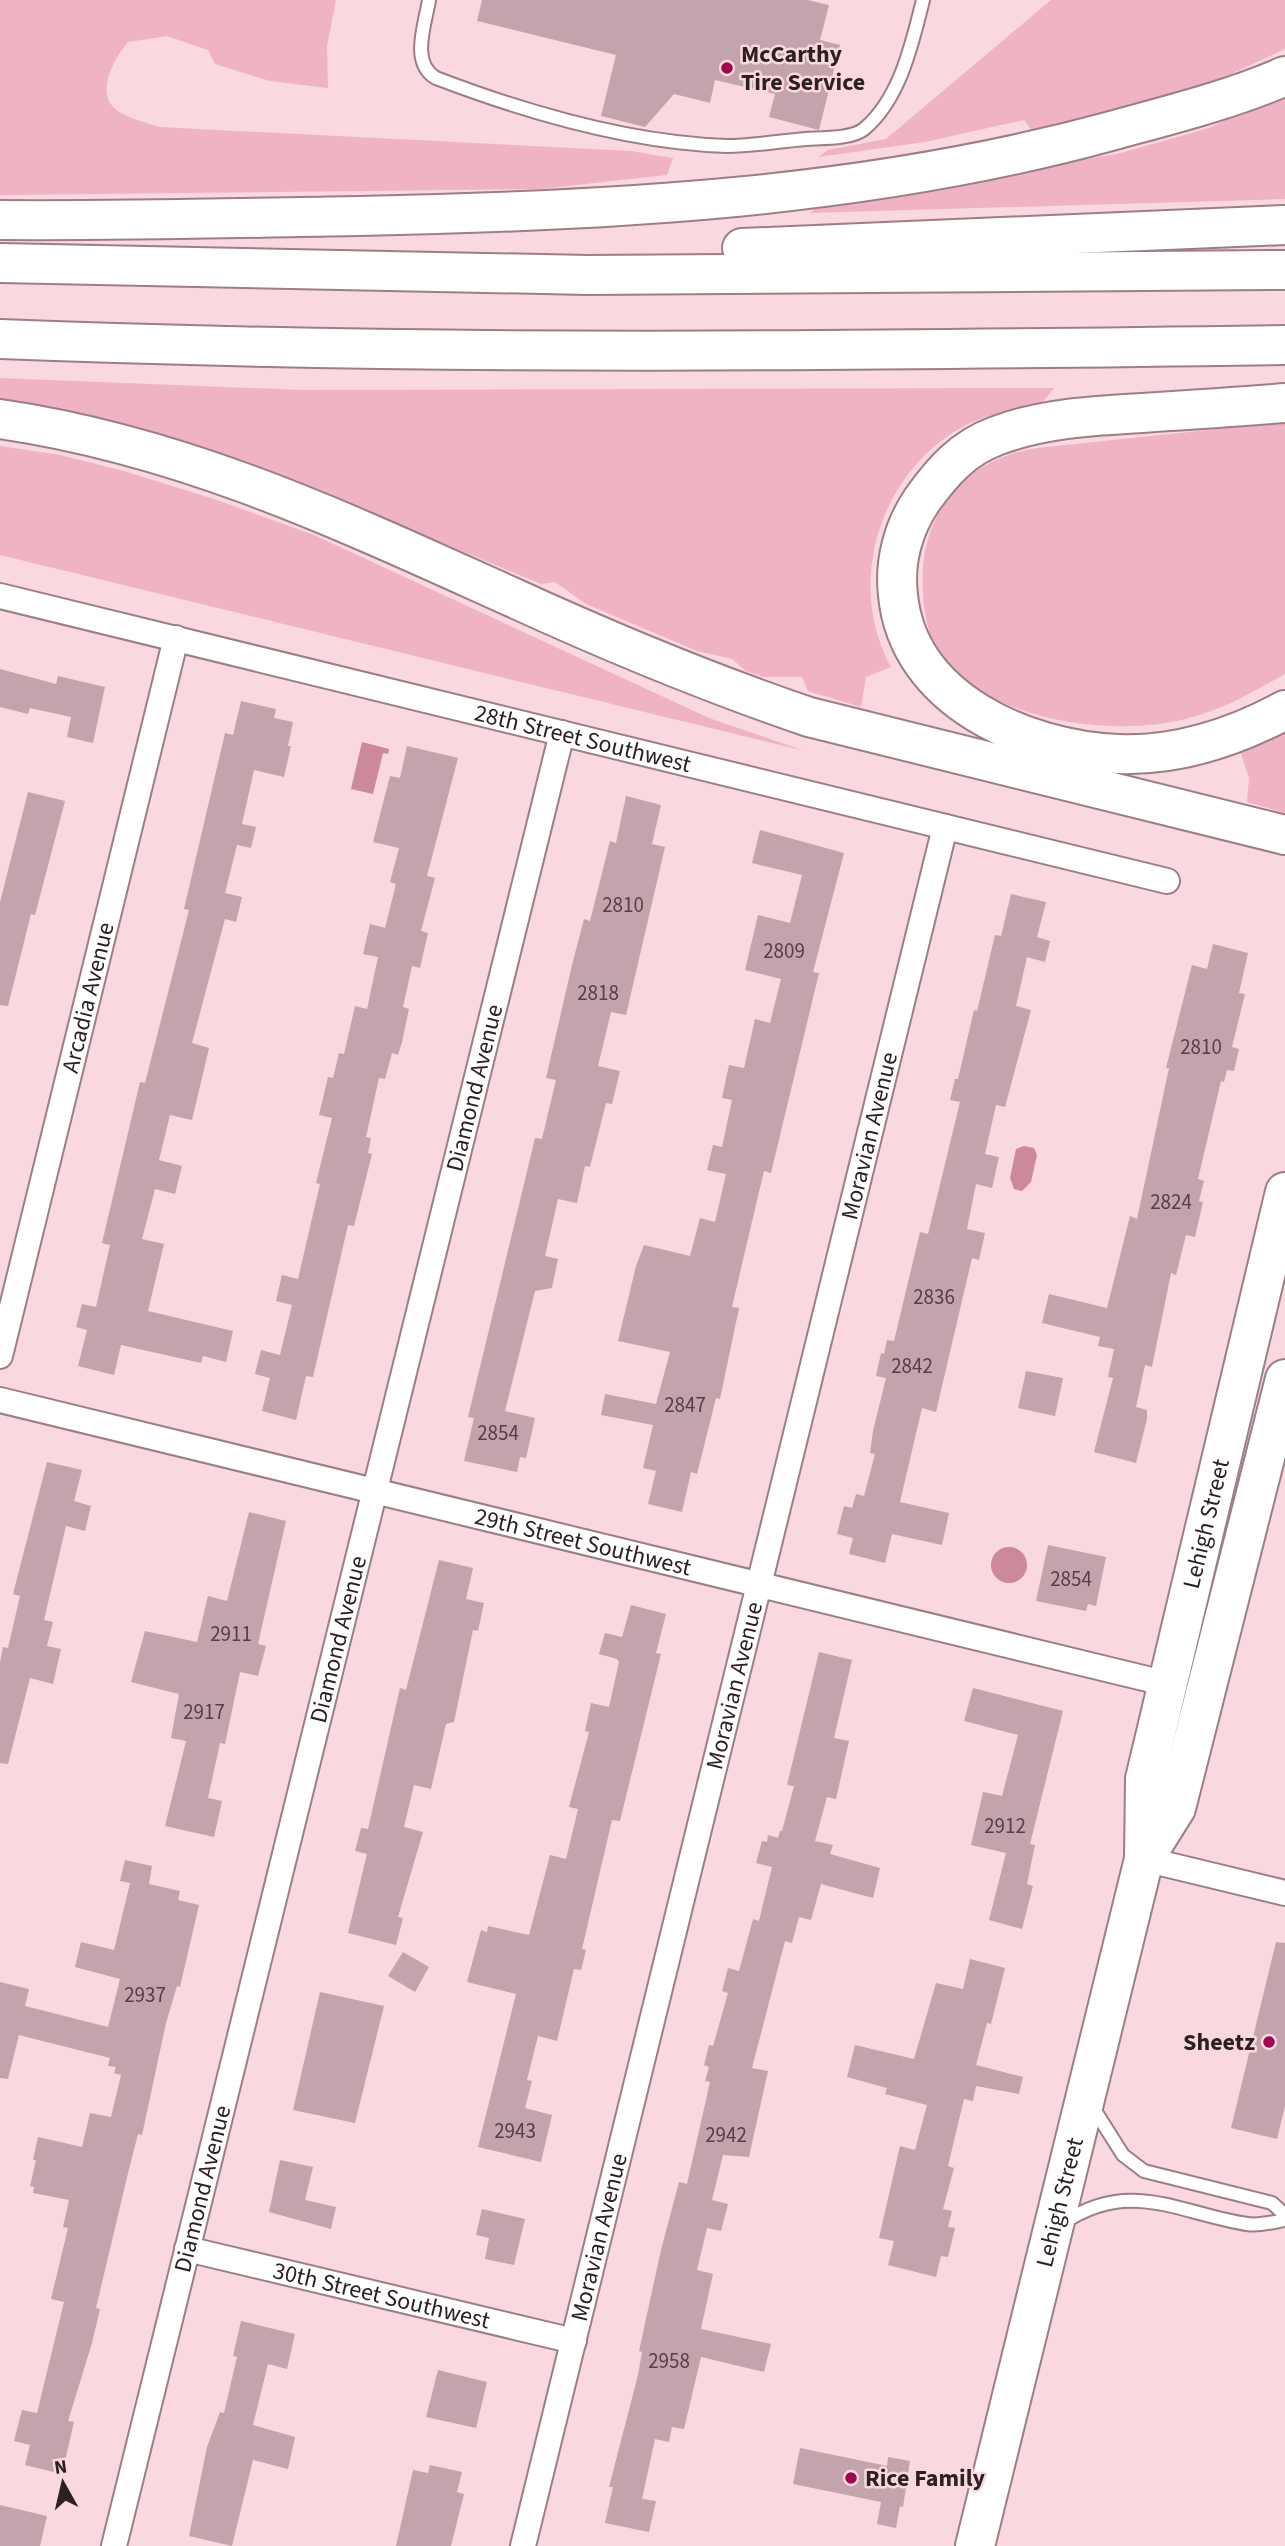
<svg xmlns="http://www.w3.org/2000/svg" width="1285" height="2546" font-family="'Source Sans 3',sans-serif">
<rect width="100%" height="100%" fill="#f9d8e0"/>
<!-- green -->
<g fill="#efb3c3">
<path d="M0 0H336L327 46 328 88 270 81 215 64 208 50 167 36 128 42C113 60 91 99 123 114 134 120 148 123 160 127L631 151 673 158 667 175 540 189 0 195Z"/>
<path d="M1051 0H1285V49L1218 80 1144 106 1032 131 1024 120 925 142 818 157 828 150 886 139Z"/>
<path d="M1285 93V199L810 213 824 202 1117 154 1209 128Z"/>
<path d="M0 378 302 390 1054 388 1040 405C1017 409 990 414 968 424 881 468 844 582 891 667L866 677 861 707 808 691 802 677H764L746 671 732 659 697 651 586 604 555 582 541 584 301 484 193 444 120 425 0 402Z"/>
<path d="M1285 422V674C1254 691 1225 709 1189 718 1114 739 982 721 937 650 928 635 924 611 923 594 917 517 961 460 1037 448Z"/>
<path d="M0 446 60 455 127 472 214 499 314 535 709 718 805 751 0 555Z"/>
<path d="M1285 724V813L1247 802 1249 778 1239 748Z"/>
</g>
<!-- water -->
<g fill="#cb899b">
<path d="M362 742 389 749 388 754 383 753 373 794 351 789Z"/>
<path d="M1024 1146 1034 1148 1037 1155 1031 1182 1022 1191 1014 1189 1010 1178 1016 1149Z"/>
<circle cx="1009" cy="1565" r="18"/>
</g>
<!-- building -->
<g fill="#c3a4ac">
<path d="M482 0H808L829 5 820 40 840 45 819 130 769 117 775 94 715 80 710 103 674 94 645 127 601 116 616 55 477 21Z"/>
<path d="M0 669 56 684 58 676 105 687 93 743 67 737 71 717 30 708 28 714 0 707Z"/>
<path d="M241 701 276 709 274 718 293 722 288 746H291L284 777 254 770 242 824 256 827 251 848 237 845 225 893 242 897 236 922 225 919 192 1043 209 1048 192 1120 170 1115 159 1160 182 1166 175 1194 155 1189 142 1239 164 1244 148 1311 233 1331 226 1362 203 1356 201 1363 121 1345 114 1375 78 1366 87 1330 76 1327 82 1304 96 1307 110 1245 102 1243 140 1082 145 1083 189 910 184 909 225 733 233 735Z"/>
<path d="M407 746 458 758 427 876 435 878 421 931 428 933 420 968 412 966 403 1007 409 1009 402 1042 398 1055 392 1053 385 1079 379 1078 366 1137 371 1138 368 1153 372 1154 354 1226 348 1225 313 1377 306 1376 296 1420 262 1411 270 1378 255 1374 261 1350 280 1355 292 1305 276 1301 282 1275 298 1279 320 1184 316 1183 332 1118 319 1115 328 1077 333 1078 339 1053 344 1054 355 1006 367 1009 378 957 363 954 370 924 385 928 396 884 390 882 399 848 373 842 390 776 400 778Z"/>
<path d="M28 792 65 801 35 915 31 914 8 1006 0 1005V902Z"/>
<path d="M626 796 661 805 652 844 665 847 626 1015 611 1012 598 1066 620 1071 612 1104 606 1103 590 1167 585 1166 577 1203 558 1199 545 1256 558 1259 552 1288 535 1291 505 1411 535 1418 526 1458 520 1457 517 1472 464 1461 474 1418 468 1417 535 1138 542 1139 556 1080 546 1078 572 965 584 919 590 921 610 841 616 843Z"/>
<path d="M760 830 844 853 813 972 819 973 771 1173 764 1171 750 1230 732 1307 739 1308 720 1399 716 1398 697 1474 691 1472 682 1512 648 1504 656 1471 643 1468 653 1425 601 1415 605 1394 656 1404 670 1352 618 1341 636 1266 644 1245 690 1256 700 1218 715 1222 726 1174 707 1170 713 1145 722 1147 732 1100 722 1098 729 1065 744 1068 755 1019 770 1023 781 979 745 970 758 915 790 923 802 875 752 863Z"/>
<path d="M1011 894 1046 902 1037 937 1050 941 1045 962 1027 957 1016 1006 1031 1010 1005 1107 996 1105 985 1154 999 1157 992 1188 976 1184 967 1229 985 1233 979 1260 972 1258 936 1412 922 1408 900 1502 949 1513 942 1545 892 1534 885 1563 849 1554 853 1538 837 1534 844 1506 852 1508 856 1494 864 1496 875 1454 870 1453 873 1431 886 1378 876 1376 881 1353 884 1354 887 1340 894 1341 920 1232 928 1234 960 1102 950 1100 955 1079H958L974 1010 977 1011 995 935 1001 936Z"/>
<path d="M1213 944 1248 953 1239 993 1245 994 1232 1047 1239 1049 1234 1071 1227 1070 1224 1082 1221 1081 1198 1179 1204 1181 1199 1201 1203 1202 1195 1237 1186 1235 1176 1275 1171 1273 1152 1367 1145 1365 1136 1407 1147 1410V1419L1136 1463 1094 1452 1113 1378 1108 1377 1114 1349 1098 1346 1100 1337 1042 1323 1049 1294 1107 1308 1130 1216 1137 1219 1169 1068H1166L1192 965 1207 969Z"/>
<path d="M1026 1371 1063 1378 1055 1416 1018 1408Z"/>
<path d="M47 1462 82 1470 74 1501 91 1506 85 1531 66 1526 44 1620 53 1622 47 1646 61 1649 53 1684 30 1678 8 1764 0 1763V1662L3 1647 8 1648 20 1596 13 1594Z"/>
<path d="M249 1512 286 1521 258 1644 266 1646 258 1676 240 1672 225 1744 220 1743 208 1798 222 1801 214 1837 165 1826 186 1741 171 1738 179 1694 131 1682 145 1631 197 1642 208 1596 227 1601Z"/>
<path d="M1048 1545 1106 1557 1096 1606 1088 1604 1086 1611 1036 1601Z"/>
<path d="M439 1560 473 1568 466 1599 484 1603 478 1631 473 1630 454 1722 446 1724 431 1789 414 1785 404 1827 423 1832 398 1917 403 1918 396 1945 348 1933 367 1854 355 1851 361 1828 368 1829 400 1688 406 1690Z"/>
<path d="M631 1605 666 1614 656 1653 661 1654 620 1821 612 1820 582 1949 586 1950 581 1970 574 1969 557 2041 538 2036 527 2080 532 2081 525 2108 552 2115 541 2162 478 2147 516 1994 467 1982 481 1930 487 1932 488 1926 529 1935 550 1855 566 1859 578 1809 569 1807 589 1732 585 1731 591 1703 609 1707 619 1662 617 1659 599 1654 605 1633 622 1637Z"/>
<path d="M819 1652 852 1660 834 1738 849 1741 836 1799 827 1797 815 1841 833 1845 830 1854 880 1868 873 1898 821 1884 811 1920 799 1917 792 1943 785 1941 752 2068 768 2071 749 2157 723 2155 712 2200 728 2204 721 2231 707 2228 697 2270 713 2274 701 2329 771 2344 764 2372 701 2357 684 2429 672 2427 669 2442 655 2439 642 2499 656 2501 649 2532 605 2523 613 2487H609L638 2375 642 2352 639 2351 661 2250 679 2182 687 2184 710 2082 705 2081 709 2067 704 2065 709 2045 713 2046 728 1993 722 1991 728 1968 739 1971 753 1919 759 1921 772 1867 756 1863 762 1841 767 1842 768 1835 778 1838 780 1831H782L794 1786 787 1785Z"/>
<path d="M973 1688 1063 1711 1030 1844 1035 1845 1027 1884 1033 1886 1022 1929 989 1920 1006 1853 971 1845 983 1792 1002 1796 1018 1735 964 1721Z"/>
<path d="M125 1860 152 1866 149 1884 180 1891 178 1900 199 1905 180 1987 177 1986 166 2023 142 2135 138 2134 129 2169 96 2308 100 2309 92 2343 68 2421 74 2422 62 2474 25 2465 30 2445 14 2441 22 2410 37 2413 64 2302 51 2299 68 2228 63 2227 69 2200 33 2193 34 2187 30 2186 36 2160H33L38 2137 82 2147 90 2113 111 2117 121 2075 114 2073 116 2067 108 2066 110 2058 19 2035 8 2079 0 2078V1982L29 1989 25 2006 108 2027 120 1979 75 1967 81 1942 114 1950 130 1883 120 1881Z"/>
<path d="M1276 1942 1285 1943V2106L1277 2139 1231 2128Z"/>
<path d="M403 1952 429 1967 415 1992 388 1976Z"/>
<path d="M970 1959 1005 1968 991 2024 987 2023 976 2065 1023 2077 1019 2094 976 2086 973 2101 964 2099 948 2166 954 2168 943 2209 952 2211 948 2227 955 2228 948 2257 941 2256 936 2277 888 2265 894 2241 879 2238 900 2146 915 2150 927 2105 885 2094 887 2088 847 2077 855 2045 914 2059 936 1983 963 1989Z"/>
<path d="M320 1992 384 2006 355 2123 293 2110Z"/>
<path d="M280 2160 313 2167 305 2200 336 2207 331 2229 269 2212Z"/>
<path d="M482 2209 525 2219 514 2265 485 2259 489 2238 476 2235Z"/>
<path d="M241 2321 295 2334 287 2369 268 2364 253 2425 295 2437 288 2469 253 2460 232 2546 189 2536 207 2447 220 2412 224 2413 237 2357 233 2356Z"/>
<path d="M438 2370 487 2382 476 2428 426 2417Z"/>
<path d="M800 2448 887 2466 888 2457 910 2461 903 2507 900 2506 896 2528 877 2524 881 2502 793 2484Z"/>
<path d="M430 2465 462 2472 457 2492 464 2494 451 2546H396L413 2470 428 2473Z"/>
<path d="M0 2505 47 2516 40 2546H0Z"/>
</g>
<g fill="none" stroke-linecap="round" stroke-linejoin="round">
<!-- lane casing -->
<g stroke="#9c7e86" stroke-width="16">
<g id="lane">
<path d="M429 0C425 25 410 63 436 78 525 112 632 143 727 146 753 146 780 141 806 139 822 138 852 139 864 129 900 99 912 44 923 0"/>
<path d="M1092 2106 1123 2155 1144 2171 1272 2203 1285 2215"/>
<path d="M1063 2223C1130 2178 1178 2213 1247 2224 1259 2226 1273 2222 1285 2220"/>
</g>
</g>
<!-- street casing -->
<g stroke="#9c7e86" stroke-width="28">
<g id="street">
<path id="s1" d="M0 596 1167 881"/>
<path id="s2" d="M0 1356 176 638"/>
<path id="s3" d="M0 1400 1168 1684"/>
<path d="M1144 1859 1285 1893"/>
<path id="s4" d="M187 2249 574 2341"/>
<path id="s5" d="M114 2546 562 733"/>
<path id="s6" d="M523 2546 945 827"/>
</g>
</g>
<!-- highway casing -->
<g stroke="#9c7e86" stroke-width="42">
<g id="highway">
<path d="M0 220C120 221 240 218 359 216 611 211 867 198 1111 131 1169 115 1230 100 1285 76"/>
<path d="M742 248 1285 225"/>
<path d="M0 263 588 275 1285 270"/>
<path d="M0 339C428 356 856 351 1285 345"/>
<path d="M1285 403C1237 407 1190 410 1142 413 1093 416 1043 418 996 436 963 448 942 472 922 500 903 528 894 562 898 595 908 700 1025 750 1118 754 1178 756 1233 738 1285 710"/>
<path d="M0 419C186 446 345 522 514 598 610 642 709 683 809 717L1285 835"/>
<path d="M1144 1859 1176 1808 1285 1379"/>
<path id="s7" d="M975 2546 1144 1859 1145 1779 1285 1192"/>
</g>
</g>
<!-- lane -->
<use href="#lane" stroke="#fff" stroke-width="12"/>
<!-- street -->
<use href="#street" stroke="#fff" stroke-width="24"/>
<!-- highway -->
<use href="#highway" stroke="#fff" stroke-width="38"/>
</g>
<!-- markers -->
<g fill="#9e064f" stroke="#f9d8e0" stroke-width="2.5">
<circle cx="727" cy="68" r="7"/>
<circle cx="1269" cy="2042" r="7"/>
<circle cx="851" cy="2478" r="7"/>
</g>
<g text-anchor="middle" stroke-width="5" stroke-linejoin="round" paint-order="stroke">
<!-- number labels -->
<g font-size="21" fill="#524145">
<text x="623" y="912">2810</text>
<text x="784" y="958">2809</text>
<text x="598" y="1000">2818</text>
<text x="1201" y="1054">2810</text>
<text x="1171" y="1209">2824</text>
<text x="934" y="1304">2836</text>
<text x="912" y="1373">2842</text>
<text x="685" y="1412">2847</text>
<text x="498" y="1440">2854</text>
<text x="1071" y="1586">2854</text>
<text x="231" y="1641">2911</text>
<text x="204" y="1719">2917</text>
<text x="1005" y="1833">2912</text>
<text x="145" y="2002">2937</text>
<text x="515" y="2138">2943</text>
<text x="726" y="2142">2942</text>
<text x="669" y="2368">2958</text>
</g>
<!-- poi labels -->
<g font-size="24" font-weight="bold" fill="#2c2023" stroke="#f9d8e0" text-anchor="start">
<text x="741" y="62">McCarthy<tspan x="741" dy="28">Tire Service</tspan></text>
<text x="1255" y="2050" text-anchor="end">Sheetz</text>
<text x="865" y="2486">Rice Family</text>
</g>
<!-- street labels -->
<g font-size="24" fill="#2c2023" stroke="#f9d8e0">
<text dy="8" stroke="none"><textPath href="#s1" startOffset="600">28th Street Southwest</textPath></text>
<text dy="8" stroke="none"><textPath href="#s2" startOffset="369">Arcadia Avenue</textPath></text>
<text dy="8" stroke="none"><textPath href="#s5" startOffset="1502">Diamond Avenue</textPath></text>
<text dy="8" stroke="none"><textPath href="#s6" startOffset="1452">Moravian Avenue</textPath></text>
<text dy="8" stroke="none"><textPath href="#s7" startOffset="1050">Lehigh Street</textPath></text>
<text dy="8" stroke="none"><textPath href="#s3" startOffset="600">29th Street Southwest</textPath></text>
<text dy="8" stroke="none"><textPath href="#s5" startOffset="934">Diamond Avenue</textPath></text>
<text dy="8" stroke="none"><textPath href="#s6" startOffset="886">Moravian Avenue</textPath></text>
<text dy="8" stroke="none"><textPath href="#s5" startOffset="368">Diamond Avenue</textPath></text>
<text dy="8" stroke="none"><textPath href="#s7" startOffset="354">Lehigh Street</textPath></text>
<text dy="8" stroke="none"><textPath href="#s6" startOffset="318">Moravian Avenue</textPath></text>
<text dy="8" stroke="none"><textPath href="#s4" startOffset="200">30th Street Southwest</textPath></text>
</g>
</g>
<!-- north arrow -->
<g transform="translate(63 2483) rotate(352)" stroke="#f9d8e0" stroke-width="5" paint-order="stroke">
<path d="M0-5L12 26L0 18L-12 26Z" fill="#2c2023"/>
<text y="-10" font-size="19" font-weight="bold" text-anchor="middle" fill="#2c2023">N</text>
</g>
</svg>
